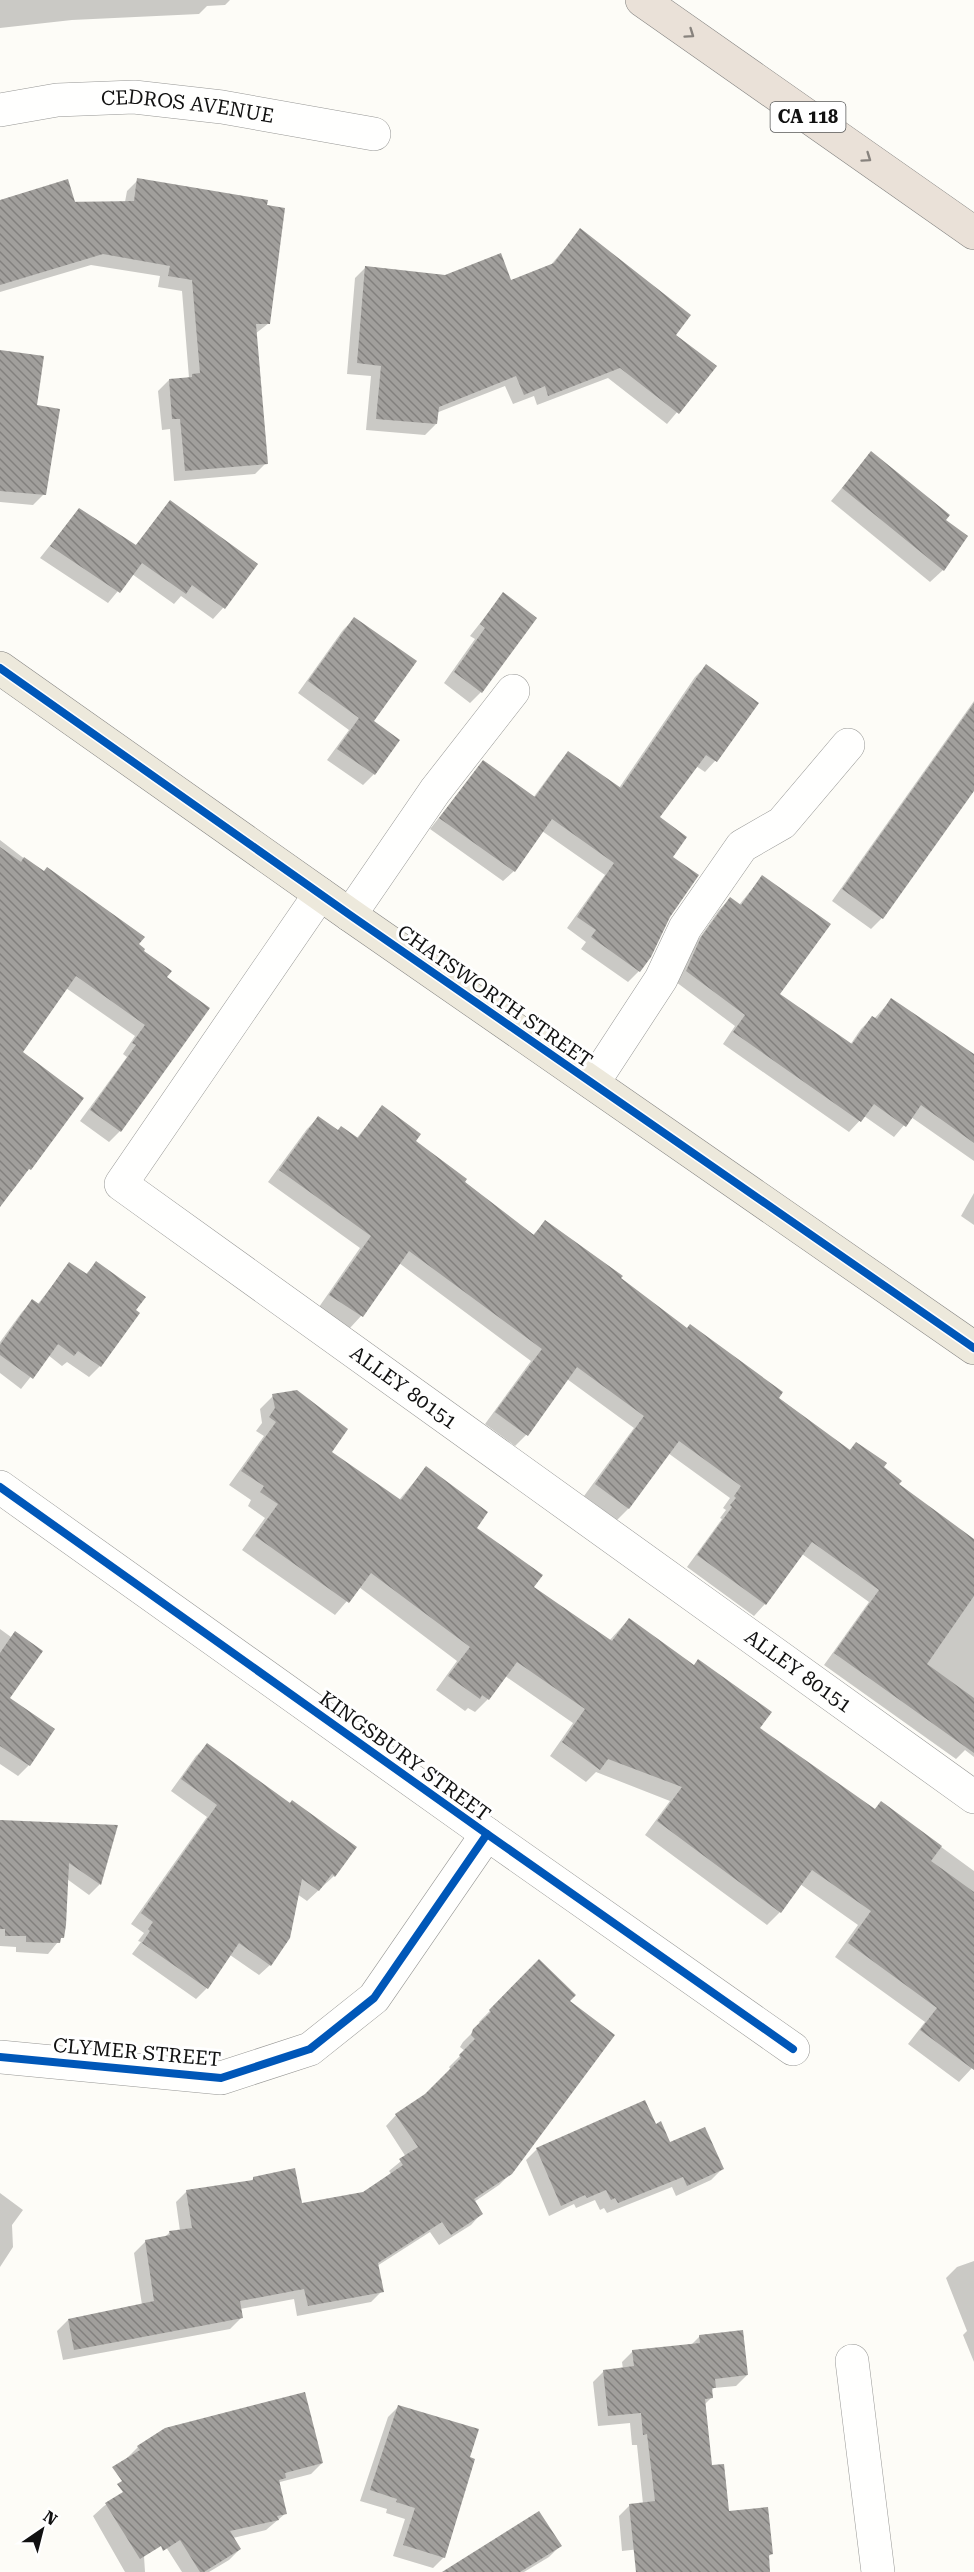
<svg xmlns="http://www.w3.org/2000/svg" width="974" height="2572" font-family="'Roboto Serif',serif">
<defs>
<pattern id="building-back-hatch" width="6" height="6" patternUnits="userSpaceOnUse" patternTransform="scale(1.5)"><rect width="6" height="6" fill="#a19f9c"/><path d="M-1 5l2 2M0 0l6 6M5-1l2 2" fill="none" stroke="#82807e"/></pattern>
</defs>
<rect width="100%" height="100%" fill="#fdfcf7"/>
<!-- shadow -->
<g fill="#0003">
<path d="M0 0H230L225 5 207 6 199 14 72 20 0 28Z"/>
<path d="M138 180 269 323 255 334 266 463 255 474 174 481 170 429 162 430 158 391 169 380 189 378 182 291 158 287 160 276 91 265 0 292V201L125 202 127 191Z"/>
<path d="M580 230 674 336 715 367 667 424 608 378 537 405 534 396 513 404 505 386 436 413V424L425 435 366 430 371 376 347 374 355 278 366 267 511 282 550 266Z"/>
<path d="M0 351 35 406 44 494 33 505 0 502Z"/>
<path d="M871 453 944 521 943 570 930 582 831 501Z"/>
<path d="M170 502 256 564 223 608 213 619 181 596 174 604 132 574 108 603 40 558 79 509 135 546Z"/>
<path d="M503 594 535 618 481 692 470 703 444 683 475 639 470 636Z"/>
<path d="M354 619 372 722 398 740 374 774 363 785 327 760 349 730 298 693 343 630Z"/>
<path d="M706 666 757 703 715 761 705 772 696 766 658 817 671 858 668 917 639 971 628 982 581 949 586 942 567 928 605 875 542 831 514 871 503 881 430 829 483 762 533 798 558 764 568 753 619 788 695 677Z"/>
<path d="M974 701V785L882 918 871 929 832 901Z"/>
<path d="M0 840 137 945 165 978 208 1008 120 1131 109 1142 80 1121 127 1057 123 1054 135 1036 66 988 0 1030Z"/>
<path d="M762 877 778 995 850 1045 861 1029 872 1018 874 1019 891 1000 974 1062V1161L911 1117 894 1137 864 1116 849 1132 723 1044 735 1026 676 982 691 950 719 910 730 899 739 905Z"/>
<path d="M382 1107 414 1141 532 1236 545 1222 849 1451 856 1444 897 1485 974 1542V1757L965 1750 956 1759 824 1665 869 1602 802 1554 765 1604 754 1616 687 1567 722 1519 720 1518 726 1510 723 1508 730 1498 668 1453 628 1509 617 1520 584 1496 634 1428 567 1379 526 1435 515 1446 485 1424 531 1361 399 1263 361 1316 350 1328 319 1307 360 1248 268 1182 307 1129 318 1118 338 1131 356 1139Z"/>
<path d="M974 1193V1225L961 1216Z"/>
<path d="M96 1263 100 1366 89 1377 67 1362 62 1366 48 1355 21 1389 0 1373V1342L22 1312 32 1301 37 1305 70 1264 85 1275Z"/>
<path d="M273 1396 330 1452 399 1500 426 1468 475 1528 532 1587 609 1641 629 1619 758 1729 874 1810 881 1803 974 1871V2066L972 2068 959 2082 908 2044 925 2022 835 1957 858 1925 800 1884 780 1912 767 1925 645 1835 670 1801 596 1772 586 1782 550 1756 573 1723 505 1676 488 1699 475 1712 468 1708 465 1711 436 1690 457 1661 359 1587 335 1615 242 1550 265 1518 248 1506 251 1500 229 1485 264 1436 256 1431 262 1423 260 1409Z"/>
<path d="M0 1629 11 1637 7 1699 29 1765 18 1776 0 1764Z"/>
<path d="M207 1745 334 1876 307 1901 297 1894 270 1965 259 1975 230 1955 207 1988 196 1999 132 1954 141 1942 138 1941 144 1933 131 1924 207 1817 171 1791 196 1756Z"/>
<path d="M0 1821 116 1826 100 1884 89 1895 67 1879 62 1937 48 1954 16 1952V1947L0 1946Z"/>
<path d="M539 1961 568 2001 511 2173 499 2185 474 2202 481 2214 471 2225 439 2245 430 2232 377 2266 382 2291 371 2302 297 2316 294 2299 240 2309 241 2318 230 2329 63 2360 57 2331 68 2320 142 2305 134 2253 145 2242 164 2238 170 2232 180 2231 176 2202 187 2191 249 2183 254 2178 301 2205 363 2194 392 2175 389 2171 406 2157 386 2126 396 2115 426 2096 451 2070 449 2067 465 2051 460 2047 463 2042 481 2024 479 2022Z"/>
<path d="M655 2126 669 2144 722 2169 711 2180 676 2196 672 2187 607 2213 604 2208 600 2210 595 2200 576 2208 574 2204 549 2216 526 2160 537 2149Z"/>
<path d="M0 2193 23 2210 12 2225 13 2247 0 2267Z"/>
<path d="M974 2261V2362L963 2335 967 2331 946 2278 957 2267Z"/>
<path d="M700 2336 747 2375 736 2386 714 2388 711 2391V2398L704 2405 710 2467 728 2513 771 2554 767 2558 769 2572H663L649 2548 622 2551 619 2516 630 2505 643 2504 637 2445H632L630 2423 598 2426 593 2382 604 2371 623 2369 622 2362 633 2351 691 2345Z"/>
<path d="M399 2406 468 2458 444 2557 433 2568 393 2556 405 2519 386 2513 387 2509 360 2501 388 2417Z"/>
<path d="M138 2447 322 2463 311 2474 280 2482 278 2484 286 2513 266 2530 233 2538 240 2549 229 2560 209 2572H182L141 2508 145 2572H125L93 2516 104 2506 130 2490 127 2458Z"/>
<path d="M560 2546 549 2557 524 2572H445Z"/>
</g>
<!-- building -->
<g fill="url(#building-back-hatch)">
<path d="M137 178 268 200 267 205 285 208 270 324H256L268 464 185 471 180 419H172L169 379 192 377V374L200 373 192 280 168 276 170 266 103 254 0 285V200L68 179 75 202 134 201Z"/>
<path d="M580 228 691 315 676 335 717 366 679 414 620 368 548 396 545 386 524 395 516 376 439 407 437 424 376 419 381 366 357 363 365 266 445 275 501 253 511 280 554 263Z"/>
<path d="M0 350 44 356 37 405 60 409 46 495 0 491Z"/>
<path d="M871 451 950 515 946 520 968 536 944 571 842 488Z"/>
<path d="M170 500 258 564 225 609 192 585 186 594 142 563 120 593 50 546 79 508 136 545Z"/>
<path d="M503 592 537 618 482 693 454 672 485 628 480 624Z"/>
<path d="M354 617 417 661 374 721 400 740 375 775 337 749 359 718 308 681Z"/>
<path d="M706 664 759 703 717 762 706 755 660 817 687 837 673 857 699 875 670 917 651 957 640 972 591 937 596 930 577 917 614 863 552 819 515 872 439 818 483 760 535 797 568 751 621 788Z"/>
<path d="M974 703V791L883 919 842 889Z"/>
<path d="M0 847 21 862 24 857 44 871 47 867 145 937 139 944 145 949 144 951 172 971 167 977 210 1008 121 1132 90 1110 136 1045 132 1043 145 1025 76 976 23 1052 84 1098 31 1170 29 1169 0 1207Z"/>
<path d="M762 875 831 924 780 994 852 1044 872 1016 877 1019 891 998 974 1054V1143L921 1105 906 1127 874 1104 861 1122 733 1032 745 1015 686 971 701 937 730 897 741 905Z"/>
<path d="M382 1105 421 1134 416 1141 467 1179 465 1182 534 1235 545 1220 623 1276 621 1278 687 1328 690 1324 783 1392 779 1398 850 1450 856 1442 887 1463 884 1467 902 1481 899 1484 974 1539V1596L927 1664 974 1698V1753L834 1653 879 1590 812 1542 766 1605 697 1555 732 1507 730 1505 736 1498 734 1496 741 1486 679 1441 629 1509 595 1484 644 1416 577 1367 528 1436 495 1412 542 1349 409 1251 363 1317 329 1295 371 1236 279 1170 318 1116 338 1130 341 1126 358 1138Z"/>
<path d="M96 1261 146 1297 136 1310 140 1313 101 1367 78 1351 74 1356 58 1344 33 1379 0 1355V1345L32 1299 39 1304 69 1262 87 1274Z"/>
<path d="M297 1390 348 1429 332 1452 401 1500 426 1466 488 1512 477 1528 543 1575 534 1587 612 1641 629 1618 694 1665 698 1659 772 1712 760 1728 875 1809 881 1801 942 1846 931 1861 974 1892V2070L920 2030 937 2008 848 1943 871 1911 812 1870 781 1913 657 1821 682 1787 608 1759 600 1770 562 1742 585 1709 517 1662 489 1700 482 1695 480 1699 448 1676 470 1647 371 1573 349 1603 255 1536 278 1504 260 1492 264 1486 241 1471 276 1422 269 1417 275 1408 272 1394Z"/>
<path d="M15 1631 43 1651 10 1698 55 1729 30 1766 0 1746V1653Z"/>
<path d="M207 1743 290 1803 292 1800 357 1847 335 1877 332 1874 319 1891 302 1879 290 1938 271 1966 239 1943 208 1989 142 1943 150 1931 148 1929 153 1922 141 1913 217 1805 181 1779Z"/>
<path d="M0 1820 118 1825 101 1885 69 1863 66 1925 64 1938H61L60 1943 26 1942V1936H5V1929H0Z"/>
<path d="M539 1959 576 1995 570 2001 615 2035 512 2174 474 2199 483 2214 451 2235 442 2222 378 2263 384 2292 308 2306 304 2289 240 2301 243 2318 74 2350 68 2319 154 2301 145 2240 170 2235 169 2231 192 2228 186 2190 253 2180V2177L295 2168 302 2203 363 2192 403 2165 399 2159 418 2147 395 2114 425 2094 461 2058 459 2055 475 2039 471 2035 473 2029 491 2012 489 2010Z"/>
<path d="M645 2100 656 2124 661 2121 670 2142 705 2127 724 2169 687 2186 683 2177 618 2203 615 2198 611 2200 606 2190 587 2198 585 2195 561 2206 536 2148Z"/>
<path d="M743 2330 748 2375 715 2379 716 2388H712L713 2398 705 2399 712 2465 724 2464 729 2511 768 2507 773 2554 769 2555 770 2572H636L629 2504 655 2501 647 2434 643 2435 641 2413 608 2416 603 2370 634 2366 632 2350 700 2343 699 2335Z"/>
<path d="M305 2392 323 2463 285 2473 286 2478 279 2480 287 2514 277 2516 279 2520 230 2531 241 2549 204 2572H200L180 2540 163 2551 161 2546 140 2559 105 2503 123 2492 117 2484 122 2481 112 2467 140 2450 137 2446 165 2428Z"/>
<path d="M398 2405 479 2429 470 2457 475 2459 445 2558 403 2545 415 2508 396 2502 397 2499 370 2490Z"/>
<path d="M539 2511 562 2546 520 2572H442Z"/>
</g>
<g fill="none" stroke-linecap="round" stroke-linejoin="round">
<!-- minor casing -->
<g stroke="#979795" stroke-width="34">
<g id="minor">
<path id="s1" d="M0 110 57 100 134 97 222 107 374 134"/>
<path id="s2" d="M320 894 121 1184 974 1797"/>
<path d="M350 915 435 791 513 691"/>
<path d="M593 1083 661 979 685 928 742 846 782 823 848 745"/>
<path d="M0 1487 487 1834 793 2049"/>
<path d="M0 2057 221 2078 310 2049 374 1998 487 1834"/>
<path d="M852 2361 878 2572"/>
</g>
</g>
<!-- major casing -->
<g stroke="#858482" stroke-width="34">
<path id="major" d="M0 668 350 915 974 1348"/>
</g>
<!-- highway casing -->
<g stroke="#858482" stroke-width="34">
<path id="highway" d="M642 0 974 233"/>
</g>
<!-- minor -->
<use href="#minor" stroke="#fffffe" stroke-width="33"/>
<!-- major -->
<use href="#major" stroke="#ede9dc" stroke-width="33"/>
<!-- highway -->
<use href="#highway" stroke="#eae1d8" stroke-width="33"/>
<!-- cycleway casing -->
<g stroke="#fff" stroke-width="11">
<g id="cycleway">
<path d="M0 668 350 915 974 1348"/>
<path d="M0 1487 487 1834 793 2049"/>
<path d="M0 2057 221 2078 310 2049 374 1998 487 1834"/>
</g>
</g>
<!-- cycleway -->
<use href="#cycleway" stroke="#0057b8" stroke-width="8"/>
</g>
<!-- one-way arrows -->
<defs><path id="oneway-chevron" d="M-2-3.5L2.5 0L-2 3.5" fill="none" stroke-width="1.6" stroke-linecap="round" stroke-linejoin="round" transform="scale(1.5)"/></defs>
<g stroke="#88837e">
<use href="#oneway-chevron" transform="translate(690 34) rotate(35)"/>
<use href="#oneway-chevron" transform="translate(867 158) rotate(35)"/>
</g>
<g text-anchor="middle" stroke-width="6" stroke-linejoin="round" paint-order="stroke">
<!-- shield labels -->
<rect fill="#fff" stroke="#585858" stroke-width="1.5" x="770.5" y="102" width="75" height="30" rx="4.5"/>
<g font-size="18" font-weight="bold" fill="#111">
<text x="808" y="123">CA 118</text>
</g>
<!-- street labels -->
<g font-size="20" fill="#111" stroke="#fff">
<text dy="7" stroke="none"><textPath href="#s1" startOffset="189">CEDROS AVENUE</textPath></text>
<text transform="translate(495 996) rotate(35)" y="7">CHATSWORTH STREET</text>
<text dy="7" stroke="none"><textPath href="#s2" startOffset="700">ALLEY 80151</textPath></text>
<text dy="7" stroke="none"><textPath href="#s2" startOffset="1186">ALLEY 80151</textPath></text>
<text transform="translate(405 1756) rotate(36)" y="7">KINGSBURY STREET</text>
<text transform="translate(137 2052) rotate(5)" y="7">CLYMER STREET</text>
</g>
</g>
<!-- north arrow -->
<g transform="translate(42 2530) rotate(35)" stroke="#ffffff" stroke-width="4.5" paint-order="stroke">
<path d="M0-4.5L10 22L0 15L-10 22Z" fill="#111111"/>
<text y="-9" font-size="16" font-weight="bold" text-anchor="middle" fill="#111111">N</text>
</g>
</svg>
